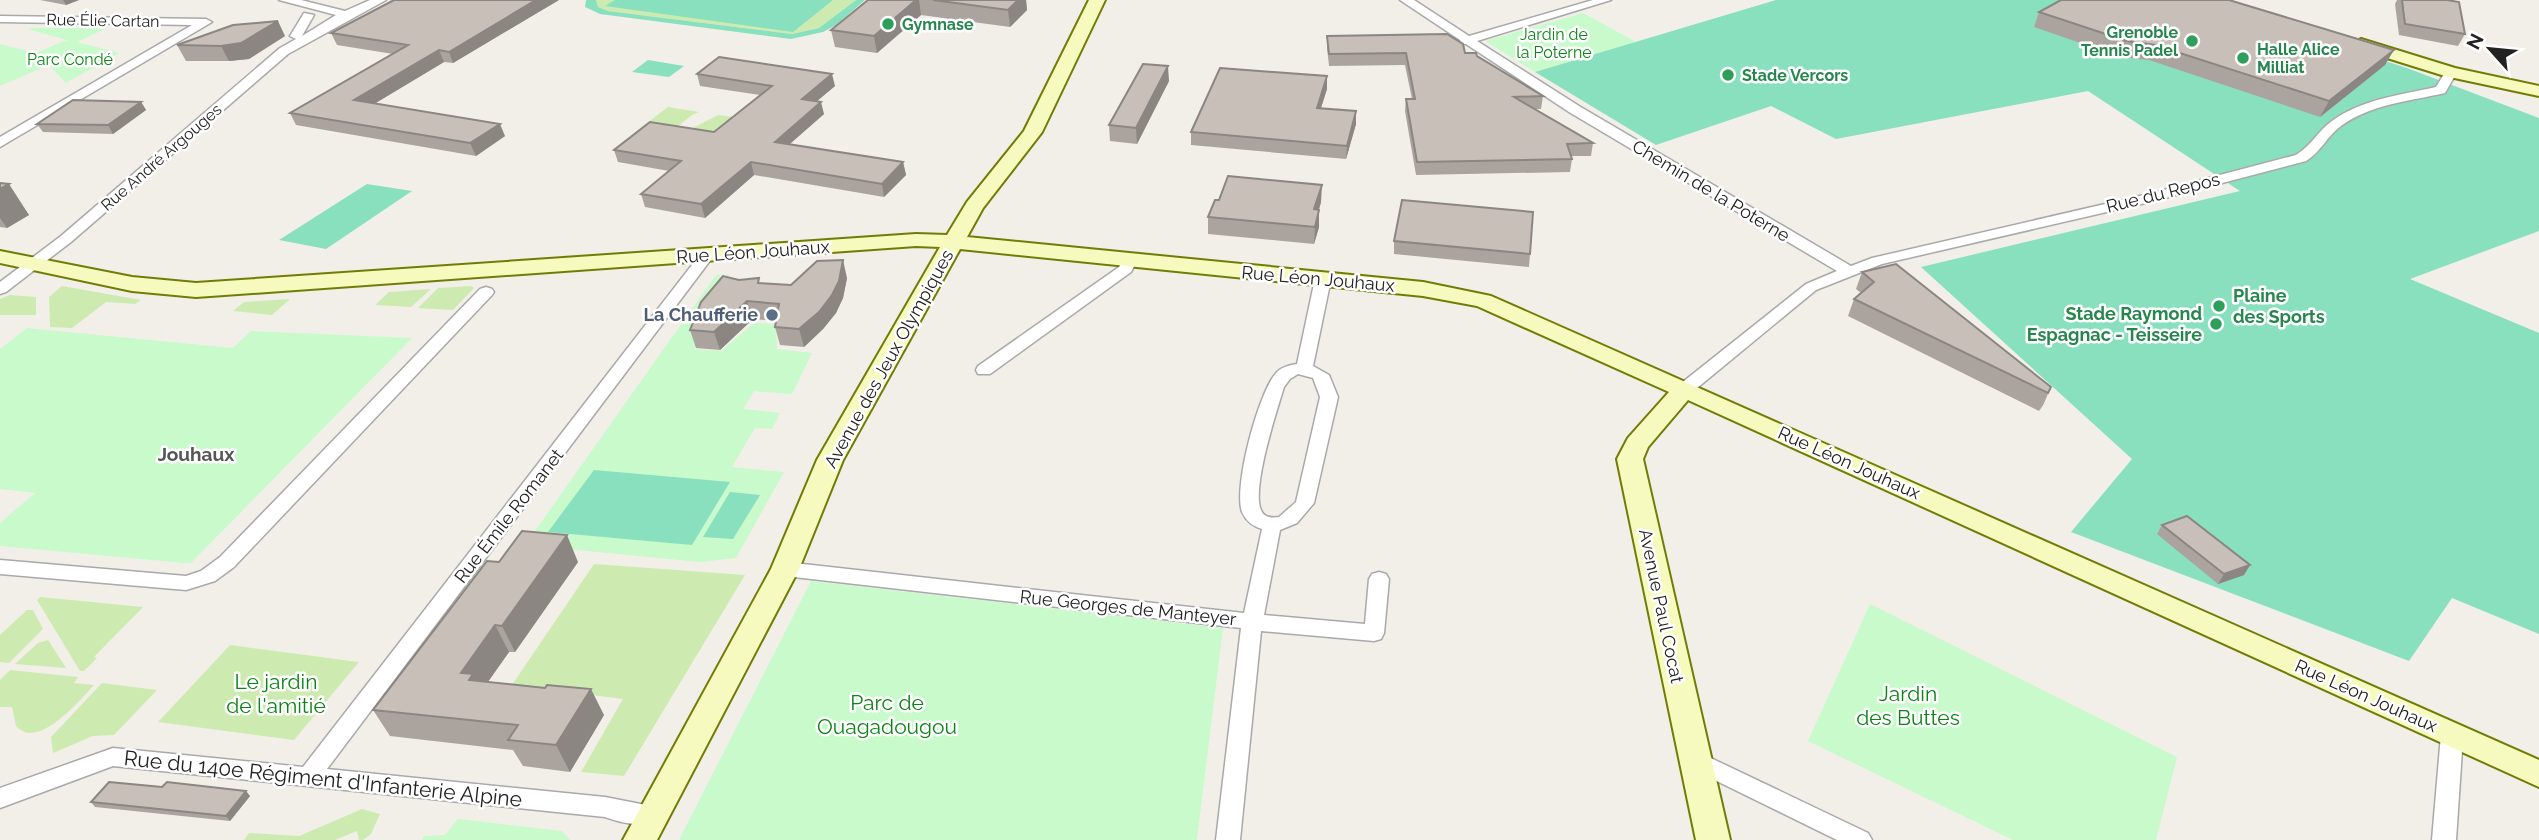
<svg xmlns="http://www.w3.org/2000/svg" width="2539" height="840" font-family="Raleway,sans-serif">
<rect width="100%" height="100%" fill="#f2efe9"/>
<!-- grass -->
<g fill="#cdebb0">
<path d="M596 0H856L819 28 792 34 608 11 598 7Z"/>
<path d="M668 107 699 112 692 115 673 130 687 131 718 115 741 118 718 145 635 132Z"/>
<path d="M62 286 141 300 135 304 106 302 72 328 50 327 49 297Z"/>
<path d="M471 286 474 288 453 310 418 308 438 288Z"/>
<path d="M431 289 411 307 375 305 389 292Z"/>
<path d="M10 295 36 297V315H0V299Z"/>
<path d="M290 299 272 315 233 311 244 302Z"/>
<path d="M594 564 745 575 624 776 581 772 623 699 512 685Z"/>
<path d="M40 597 143 607 94 657 97 658 84 671H80L37 600Z"/>
<path d="M27 610H33L43 629 9 663 0 662V635Z"/>
<path d="M48 640 66 668 15 664 38 643Z"/>
<path d="M230 645 359 662 294 740 158 722Z"/>
<path d="M10 670 78 677 74 683 94 685C80 700 38 751 16 726L12 707H0V680Z"/>
<path d="M102 683 157 690 114 735 93 736 53 753 51 737Z"/>
<path d="M362 809 380 814 371 834 363 840H359L357 831 335 840H244L249 833 299 836Z"/>
</g>
<!-- park -->
<g fill="#c8facc">
<path d="M1583 13 1636 42 1535 72 1485 41Z"/>
<path d="M32 28H107L77 42 119 53 66 83 49 65 0 86V44L36 53 67 40 28 29Z"/>
<path d="M716 275H729L706 317 695 349 721 351 754 323 776 324 777 349 812 353 792 394 754 391 743 409 780 413 772 429 755 428 732 467 784 472 736 558 700 562 525 545Z"/>
<path d="M27 328 233 348 251 331 412 338 191 563H185L0 546V523L35 493 0 489V349Z"/>
<path d="M811 581 1223 628 1197 840H679Z"/>
<path d="M1870 604 2177 757 2156 840H2013L1808 741Z"/>
<path d="M458 819 562 831 570 840H422L424 836 445 835Z"/>
</g>
<!-- pitch -->
<g fill="#88e0be">
<path d="M586 0H596L598 7 608 11 792 34 819 28 856 0H865L836 25 823 32 791 39 600 14 585 7Z"/>
<path d="M615 0H833L793 32 605 6Z"/>
<path d="M1776 0H2193L2407 68 2539 118V231L2410 279 2539 333V634L2452 598 2409 661 2071 532 2132 459 1921 267 2240 191 2088 91 1836 139 1771 106 1656 145 1535 72Z"/>
<path d="M648 60 684 66 669 77 632 72Z"/>
<path d="M367 184 412 191 326 249 279 240Z"/>
<path d="M594 470 730 482 692 545 548 532Z"/>
<path d="M730 492 760 495 733 539 703 537Z"/>
</g>
<g fill="none" stroke-linecap="round" stroke-linejoin="round">
<!-- street casing -->
<g stroke="#a9a9a9" stroke-width="3">
<g id="street">
<path d="M279 0H301L345 11 370 0H386L288 54 71 242 6 292 0 294V282L61 236 280 48 296 39 290 36 304 13 314 15 302 36 336 15Z"/>
<path d="M1400 0H1414L1469 36 1593 0H1611L1477 41 1579 106 1851 266 1872 258 2148 194 2296 155C2311 146 2318 131 2332 121 2362 99 2401 95 2436 87L2447 69 2451 68 2457 72 2445 93C2410 101 2371 104 2341 126 2327 136 2321 152 2306 161L2150 202 1882 264 1816 290 1691 393H1679L1676 389 1679 385 1806 284 1837 271 1569 112 1466 44H1461L1460 40Z"/>
<path d="M0 16 206 19 212 22 0 147V137L192 25 0 22Z"/>
<path d="M707 250 715 255 712 258 327 769 605 797 661 808 665 815 661 822C645 828 621 823 605 817L113 766 0 808V788L113 748 303 767 702 252Z"/>
<path d="M1129 256 1137 261 1131 272 990 374H978L976 370 978 366 1119 267 1124 258Z"/>
<path d="M1323 274 1331 279 1313 366 1329 375 1338 397 1314 503 1297 523 1280 530 1264 615 1365 624 1369 579 1372 574 1379 572 1386 574 1389 579 1384 633 1381 639 1374 641 1261 631 1240 840H1216L1241 628 785 576 778 574 775 569 778 564 785 562 1244 613 1262 529C1252 526 1246 521 1242 512 1233 487 1259 390 1277 372 1282 367 1290 365 1297 364L1315 279ZM1298 374 1313 378 1320 397 1296 502 1279 517C1272 518 1264 518 1261 510 1251 489 1277 410 1284 387L1290 379Z"/>
<path d="M486 287 492 289 494 292 492 295 234 567 215 581 186 590 0 574V560L186 576 201 571 220 557 480 289Z"/>
<path d="M2452 726 2460 729 2463 735 2456 840H2432L2441 735 2444 729Z"/>
<path d="M1694 750 1868 833 1872 840H1837L1686 766 1683 759 1686 752Z"/>
</g>
</g>
<!-- secondary casing -->
<g stroke="#707d05" stroke-width="4">
<g id="secondary">
<path d="M1089 0H1105L1042 132 983 208 967 237 1423 282 1491 296 2539 760V787L1688 400 1648 447 1643 459 1730 840H1696L1617 459 1628 438 1669 392 1477 306 1423 296 960 249 843 460 799 569 657 840H623L771 569 817 460 940 247 916 246 196 297 132 291 0 263V251L132 277 196 283 916 234 947 235 967 202 1024 131Z"/>
<path d="M2361 39 2455 68 2539 86V96L2445 76 2355 48 2353 44Z"/>
</g>
</g>
<!-- street -->
<use href="#street" fill="#fff" fill-rule="evenodd"/>
<!-- secondary -->
<use href="#secondary" fill="#f7fabf" fill-rule="evenodd"/>
</g>
<!-- wall -->
<g fill="#aba49e">
<path d="M40 0H79L66 5Z"/>
<path d="M559 0 453 63 444 62 374 104 505 136 476 156 296 125 290 113 393 54 337 45 331 33Z"/>
<path d="M868 0H1026L1027 10 1010 27 921 15 877 53 835 47 831 30Z"/>
<path d="M2397 0H2447L2465 34 2458 46 2399 35 2395 4Z"/>
<path d="M2039 12 2385 65 2320 117 2149 60 2121 57 2034 27Z"/>
<path d="M285 36 249 59 229 61H186L177 45Z"/>
<path d="M1327 36 1465 53 1477 56 1543 96 1541 109H1534L1593 143 1591 156H1571L1572 159 1570 172 1416 175 1405 111 1406 99H1412L1405 65 1329 66 1327 47Z"/>
<path d="M697 74 835 86 817 101 824 114 790 144 903 162 906 175 884 197 754 175 705 218 645 207 641 194 669 171 618 162 614 150 714 132 760 95 700 86Z"/>
<path d="M1169 81 1137 144 1110 141 1109 125Z"/>
<path d="M1327 89 1321 108 1356 124 1346 159 1191 145V132Z"/>
<path d="M141 102 146 110 113 134 43 132 37 124Z"/>
<path d="M0 183 29 215 7 228 0 227Z"/>
<path d="M1321 202 1319 210V227L1314 244 1208 234V217Z"/>
<path d="M1394 241 1530 254 1529 267 1394 254Z"/>
<path d="M1862 272 2051 387 2039 411 1848 316 1854 299 1861 293 1856 289Z"/>
<path d="M847 278 843 298 836 313 823 329 804 347 780 345 775 327 776 321 753 319 720 350 696 348 690 330 739 280 761 283 791 285Z"/>
<path d="M2162 525 2250 565 2244 575 2218 584 2157 534Z"/>
<path d="M499 562H578L515 652H509L488 682 604 715 570 772 523 766 513 750 390 736 373 710Z"/>
<path d="M250 796 230 821 95 807 91 802Z"/>
</g>
<!-- shaded-wall -->
<g fill="#8b8681">
<path d="M63 0H79L66 5Z"/>
<path d="M536 0H559L453 63 449 52Z"/>
<path d="M916 0H919L921 15 877 53 874 36Z"/>
<path d="M1018 0H1026L1027 10 1010 27 1008 10Z"/>
<path d="M278 21 285 36 249 59 229 61 221 46Z"/>
<path d="M439 50 444 62 359 113 354 100Z"/>
<path d="M2394 50 2385 65 2320 117 2329 101Z"/>
<path d="M1168 66 1169 81 1137 144 1136 128Z"/>
<path d="M832 74 835 86 805 111 802 99Z"/>
<path d="M1327 76V89L1317 120V108Z"/>
<path d="M141 102 146 110 113 134 108 125Z"/>
<path d="M821 102 824 114 778 154 775 142Z"/>
<path d="M1356 111V124L1346 159 1347 146Z"/>
<path d="M500 124 505 136 476 156 470 143Z"/>
<path d="M751 162 754 175 705 218 701 204Z"/>
<path d="M903 162 906 175 884 197 882 184Z"/>
<path d="M9 184 29 215 7 228 0 218V189Z"/>
<path d="M1322 185 1321 202 1314 226V209Z"/>
<path d="M1319 210V227L1314 244 1315 227Z"/>
<path d="M843 260 847 278 843 298 836 313 823 329 804 347 799 329Z"/>
<path d="M747 301 753 319 720 350 714 332Z"/>
<path d="M2051 387 2043 405 2039 411Z"/>
<path d="M567 535 578 562 515 652 502 626Z"/>
<path d="M2250 565 2244 575 2218 584 2224 574Z"/>
<path d="M495 625 509 652 482 690 461 673Z"/>
<path d="M591 689 604 715 570 772 556 745Z"/>
<path d="M246 791 250 796 230 821 226 816Z"/>
</g>
<!-- building -->
<g fill="#c7bfb8" stroke="#8b8681" stroke-width="2">
<path d="M394 0H536L449 52 439 50 354 100 500 124 470 143 290 113 408 45 331 33Z"/>
<path d="M868 0H916L874 36 831 30Z"/>
<path d="M933 0H1018L1008 10Z"/>
<path d="M2061 0H2229L2394 50 2329 101 2155 45 2127 41 2039 12Z"/>
<path d="M2402 0H2447L2459 2 2465 34 2405 24Z"/>
<path d="M278 21 241 43 221 46 177 45 233 25Z"/>
<path d="M1447 34 1463 44 1465 53H1476L1477 56 1543 96 1514 97 1593 143 1567 144 1572 159 1417 162 1406 99H1415L1406 53 1329 54 1327 36Z"/>
<path d="M719 57 832 74 802 99 821 102 775 142 903 162 882 184 751 162 701 204 641 194 681 161 614 150 650 122 714 132 772 86 697 74Z"/>
<path d="M1143 64 1168 66 1136 128 1109 125Z"/>
<path d="M1220 68 1327 76 1317 108 1356 111 1347 146 1191 132Z"/>
<path d="M73 100 141 102 108 125 37 124Z"/>
<path d="M1228 176 1322 185 1314 209 1319 210 1315 227 1208 217 1215 200H1219Z"/>
<path d="M0 183 9 184 0 189Z"/>
<path d="M1402 200 1533 212 1530 254 1394 241Z"/>
<path d="M843 260 839 281 832 295 819 312 799 329 775 327 779 304 747 301 714 332 690 330 701 302 723 276 739 280 759 278 758 283 791 285 817 261Z"/>
<path d="M1896 264 2051 387 2048 393 1854 299 1874 282 1862 272Z"/>
<path d="M2187 516 2250 565 2224 574 2162 525Z"/>
<path d="M522 531 567 535 502 626 495 625 461 673 473 674 469 680 545 688 547 685 591 689 556 745 508 740 518 725 373 710 487 561 499 562Z"/>
<path d="M109 782 162 787 167 782 246 791 226 816 91 802Z"/>
</g>
<!-- markers -->
<g fill="#2e9e5b" stroke="#fff" stroke-width="2.5">
<circle cx="888" cy="24" r="7"/>
<circle cx="2192" cy="41" r="7"/>
<circle cx="2243" cy="58" r="7"/>
<circle cx="1728" cy="75" r="7"/>
<circle cx="2219" cy="306" r="7"/>
<circle cx="2216" cy="324" r="7"/>
</g>
<circle fill="#5c6f8a" stroke="#fff" stroke-width="2.5" cx="772" cy="315" r="7"/>
<g text-anchor="middle" stroke-width="5" stroke-linejoin="round" paint-order="stroke">
<!-- far-street labels -->
<g font-size="16" fill="#222" stroke="#fff">
<text transform="translate(103 20) rotate(1)" y="6">Rue Élie Cartan</text>
<text transform="translate(161 157) rotate(-41)" y="6">Rue André Argouges</text>
</g>
<!-- far-leisure labels -->
<g font-size="16" font-weight="bold" fill="#27864d" stroke="#fff" text-anchor="start">
<text x="902" y="30">Gymnase</text>
<text x="2178" y="38" text-anchor="end">Grenoble<tspan x="2178" dy="18">Tennis Padel</tspan></text>
<text x="2257" y="55">Halle Alice<tspan x="2257" dy="18">Milliat</tspan></text>
<text x="1742" y="81">Stade Vercors</text>
</g>
<!-- far-park labels -->
<g font-size="16" fill="#0c8416" stroke="#fff">
<text x="1554" y="40">Jardin de<tspan x="1554" dy="18">la Poterne</tspan></text>
<text x="70" y="65">Parc Condé</text>
</g>
<!-- street labels -->
<g font-size="18" fill="#222" stroke="#fff">
<text transform="translate(1711 191) rotate(31)" y="6">Chemin de la Poterne</text>
<text transform="translate(2163 193) rotate(-14)" y="6">Rue du Repos</text>
<text transform="translate(753 252) rotate(-4)" y="6">Rue Léon Jouhaux</text>
<text transform="translate(1318 279) rotate(5)" y="6">Rue Léon Jouhaux</text>
<text transform="translate(889 359) rotate(-61)" y="6">Avenue des Jeux Olympiques</text>
<text transform="translate(1849 463) rotate(24)" y="6">Rue Léon Jouhaux</text>
<text transform="translate(509 516) rotate(-52)" y="6">Rue Émile Romanet</text>
<text transform="translate(1661 606) rotate(78)" y="6">Avenue Paul Cocat</text>
<text transform="translate(1128 608) rotate(6)" y="6">Rue Georges de Manteyer</text>
<text transform="translate(2366 696) rotate(24)" y="6">Rue Léon Jouhaux</text>
</g>
<!-- leisure labels -->
<g font-size="18" font-weight="bold" fill="#27864d" stroke="#fff" text-anchor="start">
<text x="2233" y="302">Plaine<tspan x="2233" dy="21">des Sports</tspan></text>
<text x="2202" y="320" text-anchor="end">Stade Raymond<tspan x="2202" dy="21">Espagnac - Teisseire</tspan></text>
</g>
<!-- service labels -->
<g font-size="18" font-weight="bold" fill="#4e5e75" stroke="#fff" text-anchor="end">
<text x="758" y="321">La Chaufferie</text>
</g>
<!-- neighbourhood labels -->
<g font-size="19" font-weight="bold" fill="#555" stroke="#fff">
<text x="196" y="461">Jouhaux</text>
</g>
<!-- near-park labels -->
<g font-size="21" fill="#0c8416" stroke="#fff">
<text x="276" y="689">Le jardin<tspan x="276" dy="24">de l'amitié</tspan></text>
<text x="1908" y="701">Jardin<tspan x="1908" dy="24">des Buttes</tspan></text>
<text x="887" y="710">Parc de<tspan x="887" dy="24">Ouagadougou</tspan></text>
</g>
<!-- near-street labels -->
<g font-size="21" fill="#222" stroke="#fff">
<text transform="translate(323 779) rotate(6)" y="7">Rue du 140e Régiment d'Infanterie Alpine</text>
</g>
</g>
<!-- north arrow -->
<g transform="translate(2490 49) rotate(297)" stroke="#ffffff" stroke-width="5" paint-order="stroke">
<path d="M0-5L12 26L0 18L-12 26Z" fill="#222222"/>
<text y="-10" font-size="19" font-weight="bold" text-anchor="middle" fill="#222222">N</text>
</g>
</svg>
